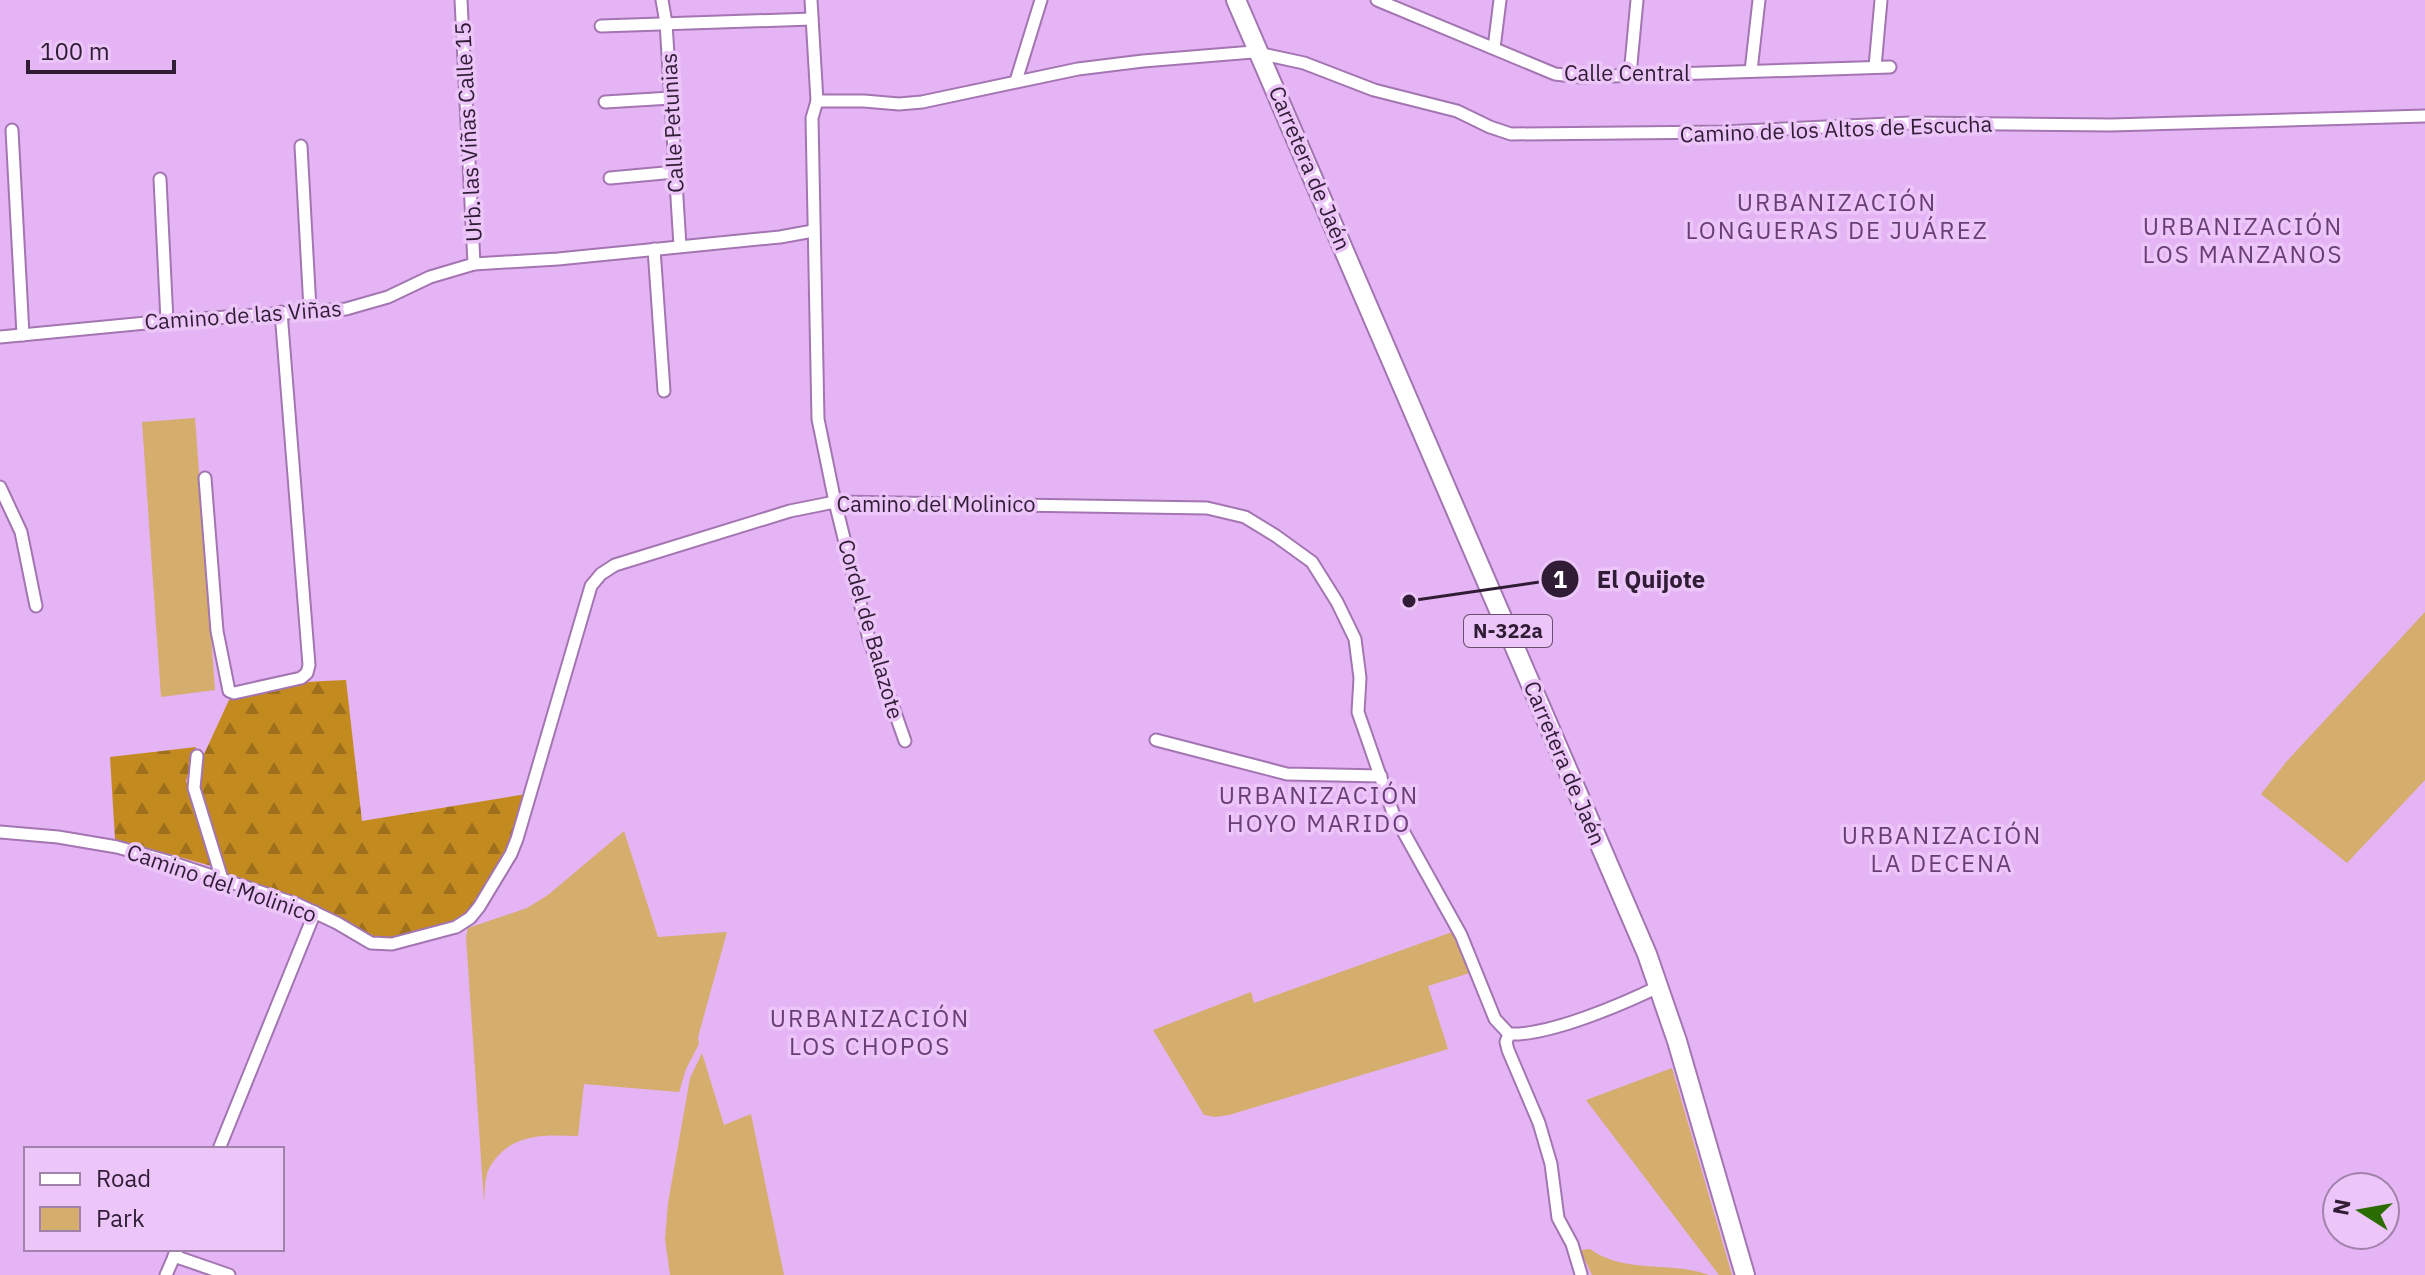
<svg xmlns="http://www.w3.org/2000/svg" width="2425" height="1275" font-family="'IBM Plex Sans',sans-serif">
<defs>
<pattern id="forest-firs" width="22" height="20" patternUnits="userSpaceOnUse" patternTransform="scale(2)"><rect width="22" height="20" fill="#c28a1f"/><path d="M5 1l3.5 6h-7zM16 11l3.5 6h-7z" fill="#9e701c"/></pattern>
</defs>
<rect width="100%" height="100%" fill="#e4b4f4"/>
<!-- green -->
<g fill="#d5ad6d">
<path d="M195 418 215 690 161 697 142 422Z"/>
<path d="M2425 612V780L2347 863 2261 794 2287 761Z"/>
<path d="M624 831 658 937 727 932 698 1037 699 1044 686 1069 679 1092 584 1084 578 1136C545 1135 512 1132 491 1165 484 1175 485 1191 484 1203L466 937 468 928 527 908 548 895Z"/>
<path d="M1455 931 1473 972 1428 986 1448 1049 1229 1115 1215 1117 1204 1115 1153 1030 1251 992 1254 1003Z"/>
<path d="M702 1053 724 1125 751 1114 784 1275H670L665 1239 668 1203 690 1078Z"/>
<path d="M1672 1068 1732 1275H1719L1586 1100Z"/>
<path d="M1590 1249C1624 1274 1671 1261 1709 1275H1592L1580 1250Z"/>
</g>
<!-- forest -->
<g fill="url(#forest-firs)">
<path d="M346 680 362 821 526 794 510 844 474 906 464 916 452 923 394 940 374 941 295 899 225 873 198 792 200 763 229 700C265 685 308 681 346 680Z"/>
<path d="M196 747 186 781 215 867 115 839 110 757Z"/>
</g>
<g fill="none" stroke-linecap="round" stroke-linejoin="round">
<!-- minor casing -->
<g stroke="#a375b1" stroke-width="15">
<g id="minor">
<path d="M461 0 474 264"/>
<path d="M662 0 666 23 680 246"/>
<path d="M811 0 817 101 812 118 818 419 835 502 869 639 905 741"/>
<path d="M1377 0 1555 74 1581 77 1890 67"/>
<path d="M601 26 812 19"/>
<path d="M1494 48 1500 0"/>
<path d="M1875 67 1881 0"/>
<path d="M1751 71 1759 0"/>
<path d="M1630 75 1637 0"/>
<path d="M1016 81 1041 0"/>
<path d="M817 101H864L899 104 922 102 1078 69 1143 61 1253 52 1304 63 1374 90 1457 111 1490 127 1511 134 1723 132 1910 123 2111 125 2425 116"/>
<path d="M605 102 671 98"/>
<path d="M12 130 23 335"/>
<path d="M301 146 310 309"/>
<path d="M610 178 675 172"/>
<path d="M160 179 167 321"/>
<path d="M654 249 664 391"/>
<path d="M0 337 167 321 346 309 388 297 430 277 474 264 558 259 780 237 813 231"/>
<path d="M205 478 217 631 229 691 234 693 301 678 307 673 309 665 281 312"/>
<path d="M0 487 21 532 36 606"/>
<path d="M1156 740 1287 774 1381 776"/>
<path d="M197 756 194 788 222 879"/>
<path d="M0 832 58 837 117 847 167 861 297 904 337 923 371 943 392 944 456 927 470 918 479 907 511 854 517 839 591 586 601 574 615 565 790 511 835 502 1207 508 1245 517 1276 536 1312 562 1337 602 1355 639 1360 678 1358 712 1393 813 1461 935 1495 1019 1509 1034C1549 1036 1623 1004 1660 986"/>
<path d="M1509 1034 1506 1042 1508 1050 1539 1123 1551 1164 1558 1218 1572 1244 1581 1274"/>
<path d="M219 1149 315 912"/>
<path d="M174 1256 229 1275"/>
<path d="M166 1275 177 1250"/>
</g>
</g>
<!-- trunk casing -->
<g stroke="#a375b1" stroke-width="22">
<path id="trunk" d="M1236 0 1647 954 1677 1041 1745 1275"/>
</g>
<!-- minor -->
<use href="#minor" stroke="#fff" stroke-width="11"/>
<!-- trunk -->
<use href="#trunk" stroke="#fff" stroke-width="18"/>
</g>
<g text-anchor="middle" stroke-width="7" stroke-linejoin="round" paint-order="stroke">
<!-- shield labels -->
<rect fill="#ecc5f9" stroke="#684f70" stroke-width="2" x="1464" y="615" width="88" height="32" rx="6"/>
<g font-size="20" font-weight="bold" fill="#301d35">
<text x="1508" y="638">N-322a</text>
</g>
<!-- street labels -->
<g font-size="22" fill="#301d35" stroke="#ecc5f9">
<text x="1627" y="81">Calle Central</text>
<text transform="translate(672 123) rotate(-93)" y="8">Calle Petunias</text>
<text transform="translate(1836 129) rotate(-2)" y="8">Camino de los Altos de Escucha</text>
<text transform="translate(468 132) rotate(-93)" y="8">Urb. las Viñas Calle 15</text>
<text transform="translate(1310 168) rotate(67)" y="8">Carretera de Jaén</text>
<text transform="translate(243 315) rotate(-4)" y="8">Camino de las Viñas</text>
<text x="936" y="512">Camino del Molinico</text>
<text transform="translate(871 629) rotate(74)" y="8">Cordel de Balazote</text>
<text transform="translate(1565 763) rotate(67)" y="8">Carretera de Jaén</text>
<text transform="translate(222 883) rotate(19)" y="8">Camino del Molinico</text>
</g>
<!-- neighbourhood labels -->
<g font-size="24" letter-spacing="2" fill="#693e76" stroke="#ecc5f9">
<text x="1837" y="211">URBANIZACIÓN<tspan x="1837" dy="28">LONGUERAS DE JUÁREZ</tspan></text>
<text x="2243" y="235">URBANIZACIÓN<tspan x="2243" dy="28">LOS MANZANOS</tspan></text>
<text x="1319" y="804">URBANIZACIÓN<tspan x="1319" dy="28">HOYO MARIDO</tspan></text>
<text x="1942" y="844">URBANIZACIÓN<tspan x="1942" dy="28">LA DECENA</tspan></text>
<text x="870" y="1027">URBANIZACIÓN<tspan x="870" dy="28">LOS CHOPOS</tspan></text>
</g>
</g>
<!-- callouts -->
<path fill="none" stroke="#301d35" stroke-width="3" d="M1409 601L1560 579"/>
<g fill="#301d35" stroke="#ecc5f9" stroke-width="3">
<circle cx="1409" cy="601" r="8"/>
<circle cx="1560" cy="579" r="20"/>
</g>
<g font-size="24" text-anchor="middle" font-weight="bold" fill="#fff">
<text x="1560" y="588">1</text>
</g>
<g font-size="24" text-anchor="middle" font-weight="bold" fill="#301d35" stroke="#ecc5f9" stroke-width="7" stroke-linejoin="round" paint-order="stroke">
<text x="1651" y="588">El Quijote</text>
</g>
<!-- legend -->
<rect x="24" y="1147" width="260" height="104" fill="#ecc5f9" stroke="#a182ab" stroke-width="2"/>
<rect x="40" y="1173" width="40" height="12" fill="#ffffff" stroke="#a182ab" stroke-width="2"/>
<text x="96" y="1187" font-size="24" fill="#301d35">Road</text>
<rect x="40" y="1207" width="40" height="24" fill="#d5ad6d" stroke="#a182ab" stroke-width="2"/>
<text x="96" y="1227" font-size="24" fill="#301d35">Park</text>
<!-- north arrow -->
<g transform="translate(2361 1211) rotate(281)"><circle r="38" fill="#ecc5f9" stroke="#a182ab" stroke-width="2"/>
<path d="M0-6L14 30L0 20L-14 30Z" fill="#2a6c02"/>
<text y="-12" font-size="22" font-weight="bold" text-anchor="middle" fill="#301d35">N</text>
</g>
<!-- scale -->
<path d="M28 60v12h146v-12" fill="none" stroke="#301d35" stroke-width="4"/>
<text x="40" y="60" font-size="24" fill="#301d35" stroke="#ecc5f9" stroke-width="6" paint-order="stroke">100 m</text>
</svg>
